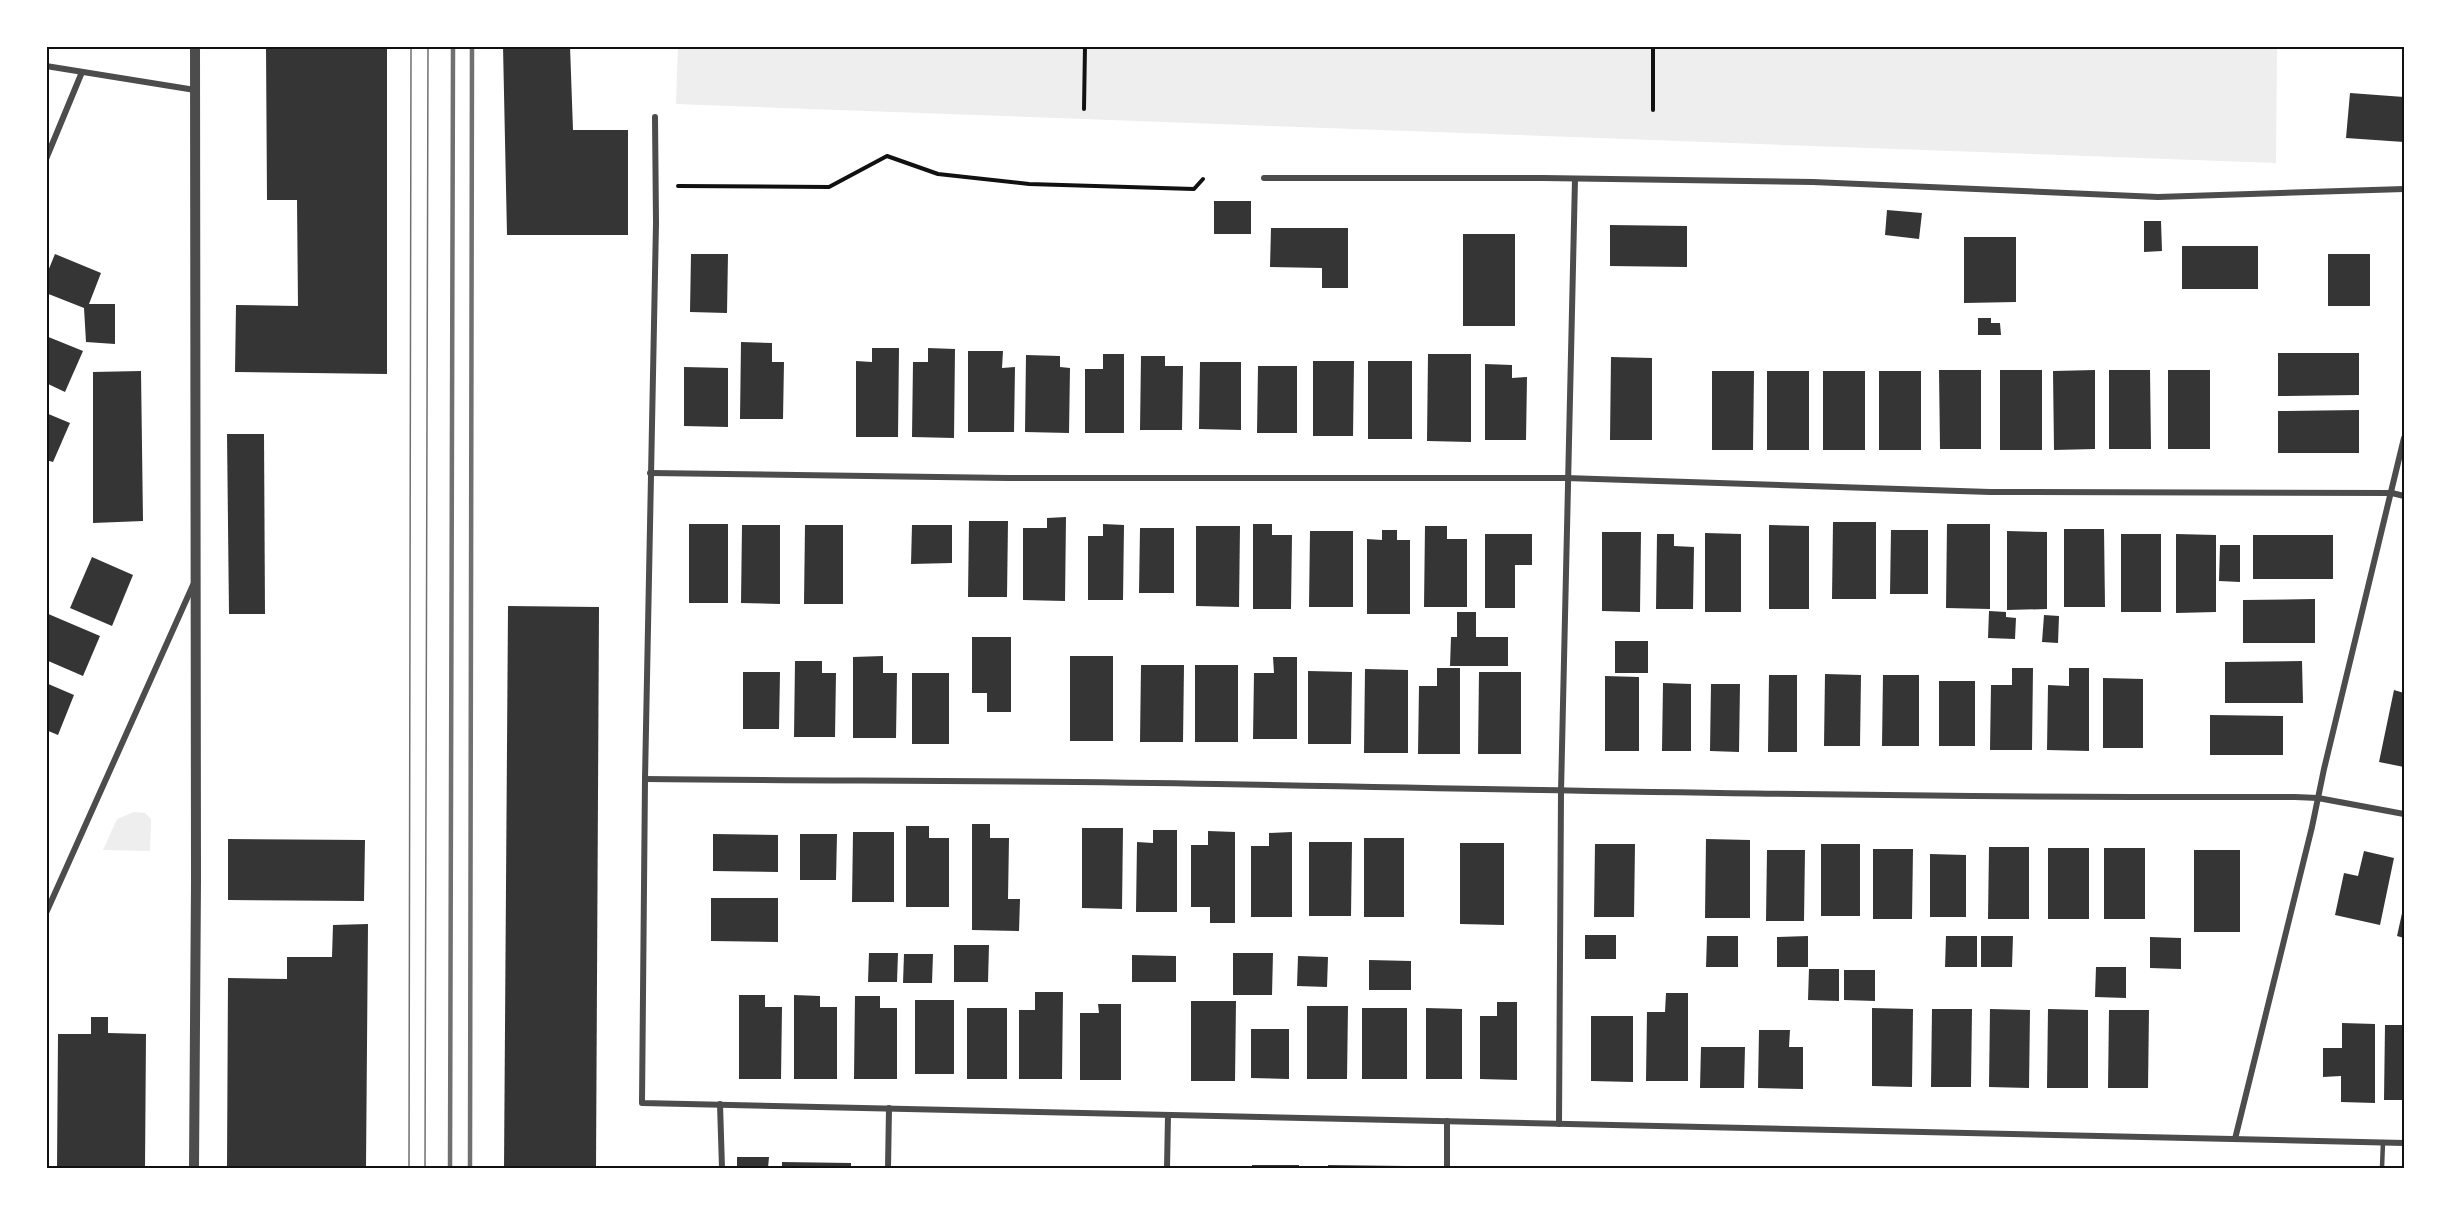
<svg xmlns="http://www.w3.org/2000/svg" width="2451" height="1215" font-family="Signika,sans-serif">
<rect width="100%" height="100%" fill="#fff"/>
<!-- green -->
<g fill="#eee">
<path d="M678 46 2314 47 2277 49 2276 163 676 104Z"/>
<path d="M134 812 145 813 151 819 150 851 103 850 117 819Z"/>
</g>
<!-- building -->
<g fill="#353535">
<path d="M266 46H387V374L235 372 236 305 298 306 297 200H267Z"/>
<path d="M503 46H570L573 130H628V235H507Z"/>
<path d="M2350 93 2404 97V142L2346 138Z"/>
<rect x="1214" y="201" width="37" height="33"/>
<path d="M1887 210 1922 213 1919 239 1885 235Z"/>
<path d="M2144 221H2161L2162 251 2144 252Z"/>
<path d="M1610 225 1687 226V267L1610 266Z"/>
<path d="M1271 228H1348V288H1322V268L1270 267Z"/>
<rect x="1463" y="234" width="52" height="92"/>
<path d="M1964 237H2016V302L1964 303Z"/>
<rect x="2182" y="246" width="76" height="43"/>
<path d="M55 254 101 273 89 304H115V344L86 342 84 308 46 293V276Z"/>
<path d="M691 254H728L727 313 690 312Z"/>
<rect x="2328" y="254" width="42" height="52"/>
<path d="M1978 318H1991V323H2000L2001 335H1978Z"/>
<path d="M46 336 83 351 65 392 46 383Z"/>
<path d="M741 342 772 343V362H784L783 419H740Z"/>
<path d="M872 348H899L898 437H856V361L872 362Z"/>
<path d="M928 348 955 349 954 438 912 437 913 362H928Z"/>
<path d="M968 351H1003L1002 368 1015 367 1014 432H968Z"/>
<path d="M2278 353H2359V395L2278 396Z"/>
<path d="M1103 354H1124V433H1085V369H1103Z"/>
<path d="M1428 354H1471V442L1427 441Z"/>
<path d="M1026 355 1060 356V367L1070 368 1069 433 1025 432Z"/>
<path d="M1141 356H1165V366H1183L1182 430H1140Z"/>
<path d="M1611 357 1652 358V440H1610Z"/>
<path d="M1313 361H1354L1353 436H1313Z"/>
<rect x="1368" y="361" width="44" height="78"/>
<path d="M1200 362H1241V430L1199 429Z"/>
<path d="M1485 364 1512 365V378L1527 377 1526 440H1485Z"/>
<path d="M1258 366H1297V433H1257Z"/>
<path d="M684 367 728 368V427L684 426Z"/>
<path d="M1939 370H1981V449H1940Z"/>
<rect x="2000" y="370" width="42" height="80"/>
<path d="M2095 370V449L2054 450 2053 371Z"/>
<path d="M2109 370H2150L2151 449H2109Z"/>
<rect x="2168" y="370" width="42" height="79"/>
<path d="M141 371 143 521 93 523V372Z"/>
<path d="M1712 371H1754L1753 450H1712Z"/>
<rect x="1767" y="371" width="42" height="79"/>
<rect x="1823" y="371" width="42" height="79"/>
<rect x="1879" y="371" width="42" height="79"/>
<path d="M2359 410V453H2278V411Z"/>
<path d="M46 413 70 423 53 462 46 460Z"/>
<path d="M227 434H264L265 614H229Z"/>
<path d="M1066 517 1065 601 1023 600V528H1047V518Z"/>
<path d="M969 521H1008L1007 597H968Z"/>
<path d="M1833 522H1876V599H1832Z"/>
<rect x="689" y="524" width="39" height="79"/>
<path d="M1103 524 1124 525 1123 600H1088V536H1103Z"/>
<path d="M1253 524H1272V535H1292L1291 609H1253Z"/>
<path d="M1947 524H1990V609L1946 608Z"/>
<path d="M742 525H780V604L741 603Z"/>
<path d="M805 525H843V604H804Z"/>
<path d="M912 525H952V563L911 564Z"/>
<path d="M1769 525 1809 526V609H1769Z"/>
<path d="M1196 526H1240L1239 607 1196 606Z"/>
<path d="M1425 526H1447V539H1467V607H1424Z"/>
<path d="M1140 528H1174V593H1139Z"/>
<path d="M2064 529H2104L2105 607H2064Z"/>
<path d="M1382 530H1397V540H1410V614H1367V539L1382 540Z"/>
<path d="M1891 530H1928V594H1890Z"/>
<path d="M1310 531H1353V607H1309Z"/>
<path d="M2007 531 2047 532V609L2007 610Z"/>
<path d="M1602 532H1641L1640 612 1602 611Z"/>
<path d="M1705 533 1741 534V612H1705Z"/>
<path d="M1485 534H1532V565H1515V608H1485Z"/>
<path d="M1657 534H1674V546L1694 547 1693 609H1656Z"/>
<rect x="2121" y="534" width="40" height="78"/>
<path d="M2176 534 2216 535V612L2176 613Z"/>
<rect x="2253" y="535" width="80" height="44"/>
<path d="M2220 545H2240V582L2219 581Z"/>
<path d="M92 557 133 575 112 626 70 608Z"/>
<path d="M2315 599V643H2243V600Z"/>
<path d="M508 606 599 607 596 1168H504Z"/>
<path d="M1989 611 2006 612V617L2016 618 2015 639 1988 638Z"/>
<path d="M1457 612H1476V637H1508V666H1450L1451 637H1457Z"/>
<path d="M46 613 100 636 83 676 46 660Z"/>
<path d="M2044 615 2059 616 2058 643 2042 642Z"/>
<path d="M972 637H1011V712H987V693H972Z"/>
<rect x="1615" y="641" width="33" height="32"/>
<path d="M883 656V673H897L896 738H853V657Z"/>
<rect x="1070" y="656" width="43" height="85"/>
<path d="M1273 657H1297V739H1253L1254 673H1274Z"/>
<path d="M795 661H822V673H836L835 737H794Z"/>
<path d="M2302 661 2303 703H2225V662Z"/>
<path d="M1141 665H1184L1183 742H1140Z"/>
<rect x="1195" y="665" width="43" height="77"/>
<path d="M1437 668H1460V754H1418L1419 686H1437Z"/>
<path d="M2012 668H2033L2032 750H1990L1991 685H2012Z"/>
<path d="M2069 668H2089V751L2047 750 2048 685 2069 686Z"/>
<path d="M1365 669 1408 670V753H1364Z"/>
<path d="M1308 671 1352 672 1351 744H1308Z"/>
<path d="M743 672H780L779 729H743Z"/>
<path d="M1479 672H1521V754H1478Z"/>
<rect x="912" y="673" width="37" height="71"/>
<path d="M1825 674 1861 675 1860 746H1824Z"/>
<path d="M1769 675H1797V752H1768Z"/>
<path d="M1883 675H1919V746H1882Z"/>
<path d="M1605 676 1639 677V751H1605Z"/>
<path d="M2103 678 2143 679V748H2103Z"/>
<rect x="1939" y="681" width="36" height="65"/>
<path d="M46 683 74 695 58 735 46 730Z"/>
<path d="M1663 683 1691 684V751H1662Z"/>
<path d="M1711 684H1740L1739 752 1710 751Z"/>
<path d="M2394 690 2404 693V767L2379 762Z"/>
<path d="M2210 715 2283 716V755H2210Z"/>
<path d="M972 824H990V838H1009L1008 899H1020L1019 931 972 930Z"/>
<path d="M906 826H929V838H949V907H906Z"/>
<path d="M1082 828H1123L1122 909 1082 908Z"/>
<path d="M1153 830H1177V912H1136L1137 842 1153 843Z"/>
<path d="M1208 831 1235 832V923H1210V907H1191V845H1208Z"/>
<path d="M853 832H894V902H852Z"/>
<path d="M1292 832V917H1251V846H1269V833Z"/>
<path d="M713 834 778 835V872L713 871Z"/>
<path d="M800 834H837L836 880H800Z"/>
<rect x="1364" y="838" width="40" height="79"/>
<path d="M228 839 365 840 364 901 228 900Z"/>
<path d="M1706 839 1750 840V918H1705Z"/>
<path d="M1309 842H1352L1351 916H1309Z"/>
<path d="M1460 843H1504V925L1460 924Z"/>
<path d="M1595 844H1635L1634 917H1594Z"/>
<rect x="1821" y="844" width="39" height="72"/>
<path d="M1989 847H2029V919H1988Z"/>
<rect x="2048" y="848" width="41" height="71"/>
<rect x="2104" y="848" width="41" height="71"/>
<path d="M1873 849H1913L1912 919H1873Z"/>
<path d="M1767 850H1805L1804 921H1766Z"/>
<rect x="2194" y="850" width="46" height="82"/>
<path d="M2364 851 2394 858 2380 925 2335 915 2344 873 2358 876Z"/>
<path d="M1930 854 1966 855V917H1930Z"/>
<path d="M711 898H778V942L711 941Z"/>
<path d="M2404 904V938L2397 936Z"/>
<path d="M368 924 366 1168H227L228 978 287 979V957H332L333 925Z"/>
<rect x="1585" y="935" width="31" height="24"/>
<path d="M1707 936H1738V967H1706Z"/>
<path d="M1808 936V967H1777V937Z"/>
<path d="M1946 936H1977V967H1945Z"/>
<path d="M1981 936H2013L2012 967H1981Z"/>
<path d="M2150 937 2181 938V969L2150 968Z"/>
<path d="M954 945H989L988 982H954Z"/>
<path d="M869 953H898L897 982H868Z"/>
<path d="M1233 953H1273L1272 995H1233Z"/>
<path d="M904 954H933L932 983H903Z"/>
<path d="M1132 955 1176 956V982H1132Z"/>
<path d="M1298 956 1328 957 1327 987 1297 986Z"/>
<path d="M1369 960 1411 961V990H1369Z"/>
<path d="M2096 967H2126V998L2095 997Z"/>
<path d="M1809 969H1839V1001L1808 1000Z"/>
<path d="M1844 970H1875V1001L1844 1000Z"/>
<path d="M1035 992H1063L1062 1079H1019V1010H1035Z"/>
<path d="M1666 993H1688V1081H1646L1647 1012H1665Z"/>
<path d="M739 995H765V1007H782L781 1079H739Z"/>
<path d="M794 995 820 996V1007H837V1079H794Z"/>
<path d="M855 996H880V1008H897V1079H854Z"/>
<rect x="915" y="1000" width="39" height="74"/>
<path d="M1191 1001H1236L1235 1081H1191Z"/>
<path d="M1497 1002H1517V1080L1480 1079V1016H1497Z"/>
<path d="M1098 1004H1121V1080H1080V1013H1099Z"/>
<path d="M1307 1006H1348L1347 1079H1307Z"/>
<rect x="967" y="1008" width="40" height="71"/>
<rect x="1362" y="1008" width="45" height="71"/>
<path d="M1426 1008 1462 1009V1079H1426Z"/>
<path d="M1872 1008 1913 1009 1912 1087 1872 1086Z"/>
<path d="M1932 1009H1972L1971 1087H1931Z"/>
<path d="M1990 1009 2030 1010 2029 1088 1989 1087Z"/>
<path d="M2048 1009 2088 1010V1088H2047Z"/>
<path d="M2109 1010H2149L2148 1088H2108Z"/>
<path d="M1591 1016H1633V1082L1591 1081Z"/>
<path d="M91 1017H108V1033L146 1034 145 1168H57L58 1034H91Z"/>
<path d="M2342 1023 2375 1024V1103L2341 1102V1076L2323 1077V1048H2342Z"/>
<path d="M2385 1025H2404V1100H2384Z"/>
<path d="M1251 1029H1289V1079L1251 1078Z"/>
<path d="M1759 1030H1790L1789 1047H1803V1089L1758 1088Z"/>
<path d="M1701 1047H1745L1744 1088H1700Z"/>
<path d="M737 1157H769L768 1168H737Z"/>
<path d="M782 1162 851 1163V1168H782Z"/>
<rect x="1252" y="1165" width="47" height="3"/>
<path d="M1328 1165 1405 1166V1168H1328Z"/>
<rect x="931" y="1166" width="73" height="2"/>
<rect x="1480" y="1166" width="76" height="2"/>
</g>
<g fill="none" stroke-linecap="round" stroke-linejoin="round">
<!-- path -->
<g stroke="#111" stroke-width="4">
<path d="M1084 109 1085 46"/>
<path d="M1653 110V46"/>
<path d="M678 186 829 187 887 156 938 174 1029 184 1194 189 1203 179"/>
</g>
<!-- service -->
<path stroke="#4c4c4c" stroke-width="4.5" d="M2382 1168 2383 1142"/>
<!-- minor -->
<g stroke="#4c4c4c" stroke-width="6">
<path d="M46 66 195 90"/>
<path d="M655 117 656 223 645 779 642 1103 2404 1143"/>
<path d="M46 159 82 72"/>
<path d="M1264 178H1543L1813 182 2158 197 2404 189"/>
<path d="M650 473 1008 478H1566L1990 492 2392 493 2404 496"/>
<path d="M645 779C835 781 1026 780 1217 784 1576 791 1935 798 2295 797L2318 798 2404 814"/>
<path d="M46 913 193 585"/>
<path d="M720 1104 722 1168"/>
<path d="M1559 1124 1561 792 1575 179"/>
<path d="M2235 1139 2312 827 2324 769 2404 438"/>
<path d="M888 1168 889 1108"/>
<path d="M1167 1168 1168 1115"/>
<path d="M1447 1168V1121"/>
</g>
<!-- tertiary -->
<path stroke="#4c4c4c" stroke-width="10" d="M194 1168 196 881 195 46"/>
<!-- tram -->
<g stroke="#707070" stroke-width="1.5">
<path d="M409 1168 411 46"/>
<path d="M425 1168 428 46"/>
</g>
<!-- rail -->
<g stroke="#707070" stroke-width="4.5">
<path d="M450 1168 453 46"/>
<path d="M470 1168 472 46"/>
</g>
</g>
<!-- border -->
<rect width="2451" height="1215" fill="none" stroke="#ffffff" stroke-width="96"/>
<rect x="48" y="48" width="2355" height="1119" fill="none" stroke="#111" stroke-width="2"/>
</svg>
